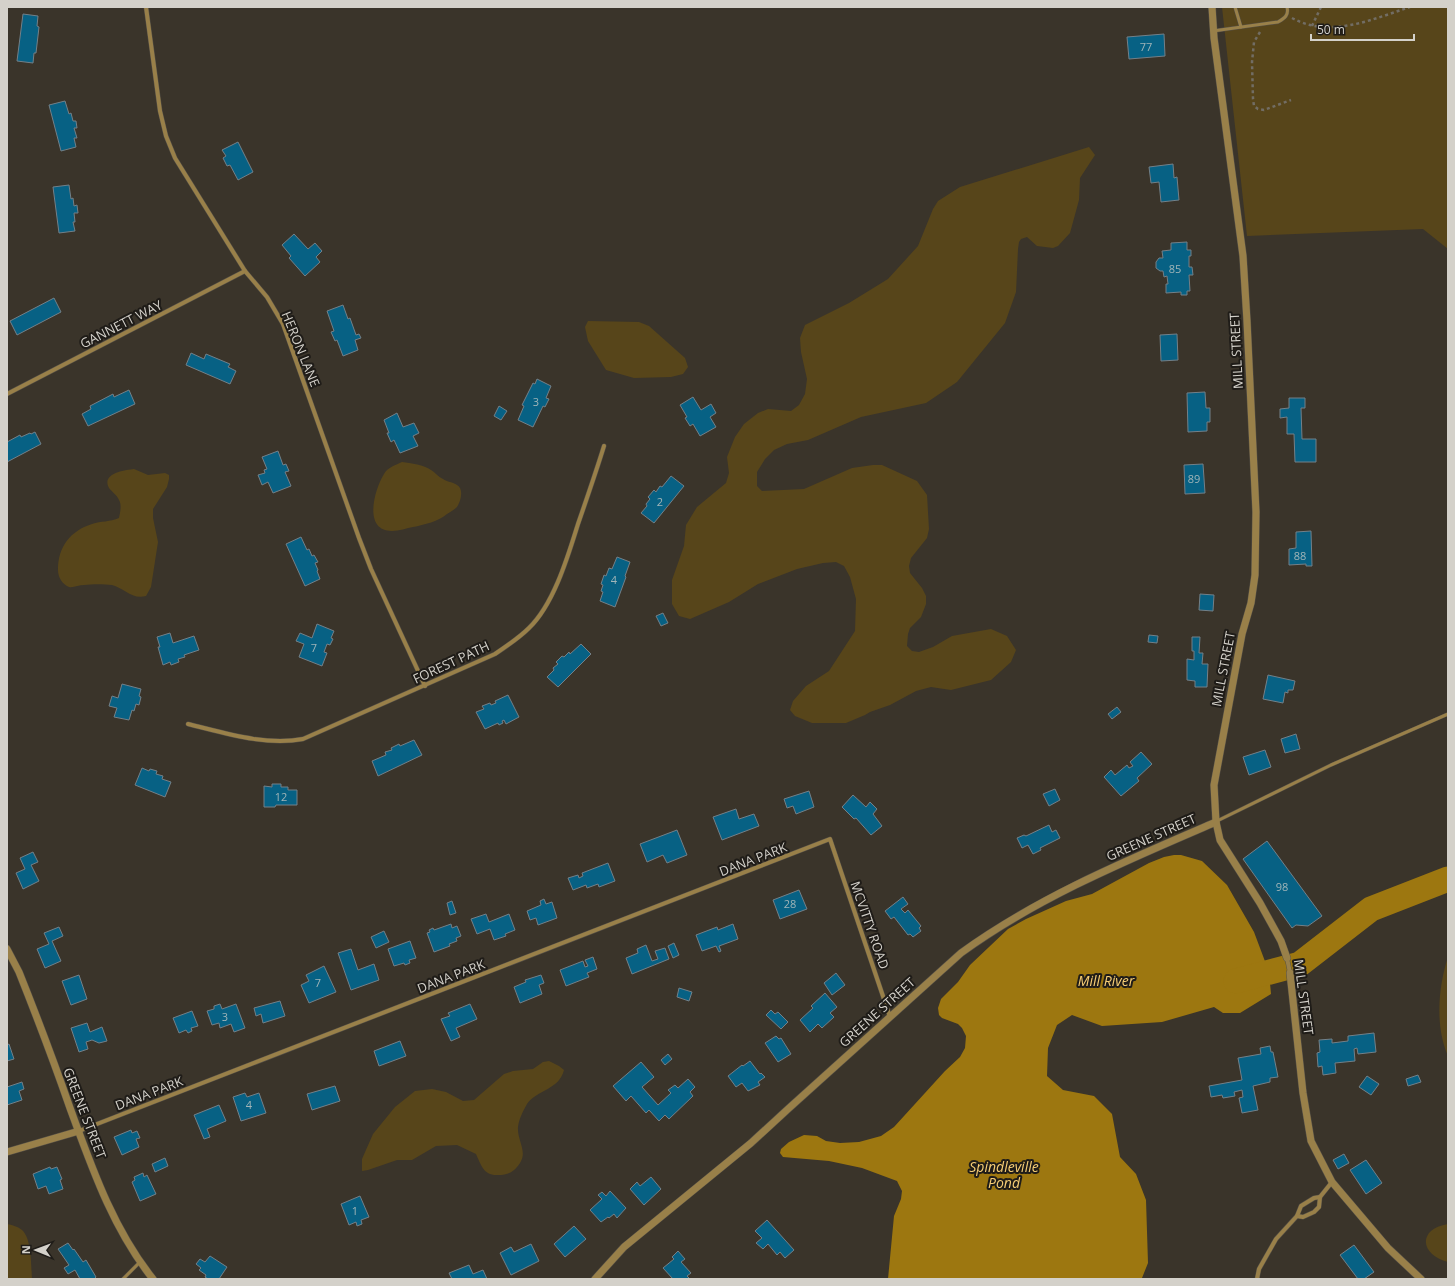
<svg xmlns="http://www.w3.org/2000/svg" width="1455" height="1286" font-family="'Open Sans',sans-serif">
<rect width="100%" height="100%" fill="#3a342a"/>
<!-- green -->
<g fill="#57451a">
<path d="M1222 7H1448V249L1423 229 1247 236Z"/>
<path d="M1089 147 1095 155 1080 178 1079 200 1070 233 1058 246 1053 248 1037 246 1027 237 1021 239 1019 242 1018 249 1016 292 1005 323 957 382 926 403 861 417 808 440 787 444 774 450 765 459 757 472V486L762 491 804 489 852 468 873 465H882L917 481 927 495 929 529 927 538 911 558 909 566 910 573 922 588 926 596V604L921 617 910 628 908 634 907 646 912 651 919 652 933 647 952 636 991 629 1007 636 1016 650 1011 662 991 680 951 690 931 687 916 691 890 705 870 712 865 715 846 723H812L795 716 790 710 793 701 806 686 829 671 855 631 856 599 850 577 844 566 836 562 823 563 797 569 758 584 729 602 690 619 679 616 672 604V580L684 546 686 525 697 507 726 483 729 473 727 457 735 437 744 424 758 413 768 409 791 411 799 405 805 394 807 379 801 352 800 338 805 325 849 303 888 279 918 246 933 209 938 201 960 187Z"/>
<path d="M588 321 639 322 649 326 685 358 688 367 683 374 671 377 634 378 606 370 588 341 585 327Z"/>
<path d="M402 462C411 463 424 465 431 470 435 472 438 477 443 479 447 482 453 482 457 485 464 489 461 501 457 507 454 510 450 512 447 514 439 521 424 525 413 527 407 528 399 531 392 531 362 531 375 488 384 474 388 467 396 465 402 462Z"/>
<path d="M134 469 148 475 165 473 169 475V479L167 487 153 509V518L158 542 151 587 146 596C132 600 124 588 112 585 104 584 92 584 84 585 79 585 73 588 69 587 62 584 58 577 58 570 58 547 70 531 92 524 101 521 110 522 119 518 120 513 122 505 119 500 117 495 112 492 109 488 101 473 125 470 134 469Z"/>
<path d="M1448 957V1056C1435 1027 1438 987 1448 957Z"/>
<path d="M549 1061 559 1066 564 1070C559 1090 538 1089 527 1104 523 1111 519 1119 518 1127 517 1142 530 1153 517 1167 512 1173 506 1175 498 1175 484 1176 481 1165 476 1154L457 1145 436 1146 412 1160H397L368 1170 362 1171V1159L373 1134 395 1107 415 1091 432 1089 446 1092 463 1101 474 1100 504 1074 513 1071 533 1069 543 1062Z"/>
<path d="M7 1224C12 1225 17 1226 22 1230 32 1239 31 1266 32 1279H7Z"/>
<path d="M1448 1224V1262C1420 1255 1417 1229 1448 1224Z"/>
</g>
<!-- water -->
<path fill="#9d7710" d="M1174 855H1181L1202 861 1227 885 1254 932 1269 972 1271 994 1240 1013H1223L1214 1007 1162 1022 1102 1026 1072 1015 1057 1025 1048 1048 1047 1076 1063 1090 1094 1096 1112 1114 1120 1157 1136 1174 1146 1200 1148 1263 1142 1278 1141 1279H888L894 1216 901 1199 902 1191 897 1181 862 1168 829 1161 783 1157 780 1153 781 1149 789 1142 804 1135 817 1136 826 1141 840 1143 859 1142 881 1136 894 1127 945 1071 960 1057 965 1048 966 1036 962 1028 958 1024 942 1018 939 1015 938 1008 941 999 958 982 970 965 1008 929 1026 919 1066 901 1092 894 1149 863 1164 857Z"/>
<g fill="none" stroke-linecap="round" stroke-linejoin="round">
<!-- river -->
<path stroke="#9d7710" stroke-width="25" d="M1236 981 1300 964 1371 909 1448 879"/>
</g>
<!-- building -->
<g fill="#076184" stroke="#738088">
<path d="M23 14 38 16 37 26 39 27 36 53H34L33 63 17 61Z"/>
<path d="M1164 34 1165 56 1129 59 1127 37Z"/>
<path d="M65 101 69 114 71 113 73 121H76L77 128H74L77 138H74L76 147 61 151 49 105Z"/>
<path d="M238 142 253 172 238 180 230 165 227 166 223 158 226 156 222 150Z"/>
<path d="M1173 164 1174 178 1177 177 1179 200 1161 202 1159 182 1151 183 1149 167Z"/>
<path d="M69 185 71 199 73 198 74 206 77 205 78 213H74L75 222H73L75 231 59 233 53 187Z"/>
<path d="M294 234 308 249 315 243 322 251 316 257 320 262 305 276 289 258 291 256 282 245Z"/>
<path d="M1187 242V250H1191V256H1189V267H1192L1193 275H1189L1190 291H1187V295H1181V292L1166 293V284H1168L1167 276 1164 277 1163 271H1160L1156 268V262L1159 258H1163L1162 251 1171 250V243Z"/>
<path d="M54 298 61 312 17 335 10 321Z"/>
<path d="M343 305 348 319 350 318 356 335 359 334 361 338 355 340 358 350 343 356 337 340 335 341 331 332 334 331 327 311Z"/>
<path d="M1177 334 1178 360 1161 361 1160 335Z"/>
<path d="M191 353 204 359 206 354 230 364 228 367 236 371 230 384 186 365Z"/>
<path d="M537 379 551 386 546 398 549 399 545 407 543 406 533 427 518 420 524 406 522 405 533 383 535 384Z"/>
<path d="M129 390 135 404 88 426 82 414 91 409 90 406 113 394 114 397Z"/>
<path d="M1205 392 1206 408H1210V422H1207V431L1188 432 1187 393Z"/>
<path d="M693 397 701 410 711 404 716 413 710 417 716 427 700 436 693 424 690 426 685 418 687 417 680 405Z"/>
<path d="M1289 398H1305V408H1301L1302 439H1316V462H1295L1294 434H1287V417L1280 418V409L1289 408Z"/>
<path d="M499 406 507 411 501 420 494 416Z"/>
<path d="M397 413 403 427 414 423 419 433 413 436 418 446 400 453 394 440 391 442 387 433H389L384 420Z"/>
<path d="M35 432 41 444 7 462V442L20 435 21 437 30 433 31 434Z"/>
<path d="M278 451 283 465 286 464 289 471 285 472 291 486 273 493 268 482 262 485 258 475 265 473 264 470 267 469 262 457Z"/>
<path d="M1203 464 1205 493 1185 494 1184 465Z"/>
<path d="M671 476 684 486 654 523 641 513 647 506 646 504 650 499 648 497 654 490 656 492 660 486 662 487Z"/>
<path d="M1311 531 1312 566H1306V564L1289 565V549L1296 548V532Z"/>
<path d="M301 537 307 550 309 549 312 556 314 555 318 562 315 563 318 570 317 571 320 579 305 586 286 544Z"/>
<path d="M617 557 630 562 625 576 626 577 615 607 600 601 603 592 601 591 603 585 601 584 604 575 606 576 609 568 612 569Z"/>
<path d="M1200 594 1214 595 1213 611 1199 610Z"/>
<path d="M663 613 668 623 661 626 656 616Z"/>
<path d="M317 624 334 631 331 638 333 639 330 645 327 644 324 652 327 653 322 666 299 657 304 644 296 641 300 633 312 638Z"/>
<path d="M170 633 173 643 194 636 199 650 184 655 185 657 178 659 179 662 171 665 170 662 163 665 158 647H160L157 637Z"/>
<path d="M1149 635 1158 636 1157 643 1148 642Z"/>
<path d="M1192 637H1200L1199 653H1203L1202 664H1208L1207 687H1195V681L1187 680V659L1194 660V651H1192Z"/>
<path d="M581 644 591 654 558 687 547 677 554 670 553 668 558 664 556 662 562 656 564 657 569 652 570 654Z"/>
<path d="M1268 675 1295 681 1293 690H1288V693L1285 692 1283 703 1263 699Z"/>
<path d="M122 684 141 689 139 696 141 697 139 705 136 704 134 711 132 710 129 720 114 717 117 708 109 706 112 696 118 698Z"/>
<path d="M508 695 519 717 506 724 504 720 502 721 503 723 499 725 498 723 485 729 476 712 484 709 482 706 490 703 491 705 496 703 495 701Z"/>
<path d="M1117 707 1121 712 1112 719 1108 714Z"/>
<path d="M1296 734 1300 749 1285 753 1281 739Z"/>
<path d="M414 740 422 755 378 776 372 761 386 755 385 752 392 750 391 748 399 744 400 746Z"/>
<path d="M1265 750 1271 767 1249 775 1243 757Z"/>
<path d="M1141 752 1152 764 1137 778 1139 781 1121 796 1104 777 1111 770 1115 775 1127 765 1129 768 1133 766 1130 762Z"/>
<path d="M142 768 149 771 150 769 157 771 156 774 163 776 162 779 171 782 165 797 135 785Z"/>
<path d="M272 784H281V787H288V790H297V805H276L275 807H264V786L272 787Z"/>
<path d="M1055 789 1060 800 1049 806 1043 794Z"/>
<path d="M809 791 814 807 796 814 793 806 787 808 784 799Z"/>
<path d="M853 795 866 807 870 802 877 809 873 814 882 826 871 835 856 818 854 819 842 807Z"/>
<path d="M736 809 739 819 754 814 759 826 722 840 713 817Z"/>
<path d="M1049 825 1052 832 1056 830 1060 838 1040 848 1041 850 1033 854 1028 845 1022 848 1017 838 1024 835 1026 836Z"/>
<path d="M677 830 687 855 667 863 663 855 647 862 640 844Z"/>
<path d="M1267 841 1322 916 1308 926 1296 925 1292 928 1243 859Z"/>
<path d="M33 852 38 862 31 865 39 881 23 889 16 873 25 869 20 858Z"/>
<path d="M608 863 615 881 599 887 598 884 587 888 586 885 573 890 568 878 578 875 579 878 583 876 582 873Z"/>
<path d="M799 890 807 909 780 919 773 900Z"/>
<path d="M903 897 908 904 901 909 905 913 908 910 921 926 919 928 921 931 913 937 910 934 908 935 894 917 891 919 885 911Z"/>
<path d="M544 899 546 904 552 902 557 918 538 925 536 918 530 920 527 911 541 905 540 901Z"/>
<path d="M452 901 456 913 450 915 447 903Z"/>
<path d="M486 914 489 922 509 914 515 930 505 934 506 936 494 940 490 929 477 934 471 919Z"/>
<path d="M451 924 452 928 457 926 461 936 456 938 457 941 449 944 450 946 434 952 427 933 430 932 429 930 433 928 434 930Z"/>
<path d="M733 924 738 939 719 946 721 951 719 952 716 946 702 951 696 935 717 927 718 930Z"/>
<path d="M59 927 63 936 52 941 61 961 45 968 37 949 49 944 44 933Z"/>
<path d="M384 931 389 942 376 948 371 937Z"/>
<path d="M410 941 416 958 409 960 410 963 405 965 404 963 394 966 388 949Z"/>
<path d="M674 943 679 955 673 958 668 946Z"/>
<path d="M646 945 652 961 658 959 655 951 665 948 669 959 632 974 626 958 638 953 637 949Z"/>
<path d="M351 949 358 970 374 964 379 980 351 990 338 953Z"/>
<path d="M593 957 597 969 587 973 589 977 566 986 560 970 583 961 585 967 588 966 585 960Z"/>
<path d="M324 966 336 992 309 1003 301 985 309 981 306 975Z"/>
<path d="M836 973 845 985 832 995 824 983Z"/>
<path d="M79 975 87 999 71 1005 62 981Z"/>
<path d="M541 975 544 983 539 985 542 994 520 1003 514 987 526 982 525 980Z"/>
<path d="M679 988 692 992 689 1001 677 997Z"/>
<path d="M825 993 837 1007 830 1013 834 1017 822 1028 818 1024 810 1032 800 1020 813 1008 811 1006Z"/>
<path d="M280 1001 285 1016 263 1023 261 1014 256 1016 254 1008Z"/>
<path d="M220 1004 222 1009 236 1004 245 1028 234 1032 231 1024 220 1028 219 1023 212 1025 207 1011 214 1009V1006Z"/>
<path d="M470 1004 477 1019 456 1028 460 1037 451 1041 441 1019 450 1016 448 1013Z"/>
<path d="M771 1010 775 1014 778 1012 788 1022 781 1029 766 1015Z"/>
<path d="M192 1011 198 1026 191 1028 192 1031 188 1033 186 1030 179 1033 173 1018Z"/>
<path d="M87 1023 90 1032 102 1027 107 1041 99 1043 92 1040 86 1042 88 1049 79 1052 71 1028Z"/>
<path d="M1374 1033 1376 1052 1358 1054 1357 1048 1354 1049 1355 1061 1335 1063 1336 1073 1323 1075 1322 1066 1318 1067 1317 1053 1320 1052 1319 1040 1332 1039V1043L1348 1041V1036Z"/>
<path d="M776 1036 779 1039 781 1038 791 1054 778 1062 765 1043Z"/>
<path d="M400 1041 406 1056 379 1066 374 1051Z"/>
<path d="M9 1044 14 1059 7 1061V1045Z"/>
<path d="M1270 1046 1271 1052H1273L1278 1077 1270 1078V1082L1253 1086 1258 1110 1242 1113 1239 1098 1243 1097 1242 1090 1234 1092 1235 1096 1223 1098 1222 1095 1211 1097 1209 1086 1242 1080 1238 1058 1261 1054 1260 1048Z"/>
<path d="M668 1054 672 1059 665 1065 661 1060Z"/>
<path d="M750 1061 760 1074 761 1073 765 1077 758 1082 760 1085 748 1091 742 1083 736 1087 728 1076 742 1065 743 1066Z"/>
<path d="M641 1062 654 1077 642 1087 658 1105 671 1093 668 1090 675 1085 678 1088 688 1079 695 1087 690 1092 693 1096 669 1119 665 1115 659 1121 649 1110 646 1113 631 1096 626 1101 613 1086Z"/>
<path d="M1418 1075 1421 1082 1408 1086 1406 1079Z"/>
<path d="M1367 1076 1379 1084 1371 1095 1359 1087Z"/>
<path d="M22 1082 24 1089 19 1091 22 1100 7 1105V1087Z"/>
<path d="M335 1086 340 1101 312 1110 307 1094Z"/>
<path d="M245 1093 247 1097 259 1093 266 1113 241 1121 233 1097Z"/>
<path d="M219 1105 226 1121 207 1129 210 1137 204 1139 194 1115Z"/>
<path d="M131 1130 132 1133 137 1131 140 1138 136 1139 139 1147 122 1155 114 1137Z"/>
<path d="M1344 1154 1349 1163 1338 1169 1333 1160Z"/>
<path d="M165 1158 168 1166 155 1172 152 1164Z"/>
<path d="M1366 1160 1382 1183 1366 1194 1350 1170Z"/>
<path d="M50 1167 51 1169 57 1167 62 1179 60 1180 63 1189 49 1194 46 1186 38 1189 33 1174Z"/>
<path d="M143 1173 144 1177 147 1175 156 1194 140 1201 132 1182 135 1180 134 1177Z"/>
<path d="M651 1177 661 1189 644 1205 630 1189 637 1182 640 1186Z"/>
<path d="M610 1191 626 1208 617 1218 614 1214 609 1218 608 1217 601 1222 590 1210 602 1199 598 1195 602 1192 606 1196Z"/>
<path d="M360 1196 369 1217 361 1220 362 1224 357 1226 356 1222 349 1225 341 1204Z"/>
<path d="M767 1220 794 1250 785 1258 780 1252 777 1255 768 1244 763 1249 756 1243 762 1238 755 1231Z"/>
<path d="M574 1226 586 1239 565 1257 554 1244Z"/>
<path d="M68 1243 73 1250 74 1249 83 1262 86 1260 96 1277 94 1279H80L75 1270 68 1274 64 1268 69 1265 58 1249Z"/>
<path d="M531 1244 539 1261 511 1275 500 1253 511 1247 514 1252Z"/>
<path d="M1354 1245 1374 1272 1364 1279H1358L1340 1255Z"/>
<path d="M678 1251 685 1259 681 1262 691 1273 687 1276 690 1279H673L663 1268 674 1259 672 1257Z"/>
<path d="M210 1256 227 1267 219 1279H208L205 1277 206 1275 199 1270 201 1268 196 1264 200 1259 205 1262Z"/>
<path d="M469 1265 473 1274 483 1270 487 1279H452L449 1273Z"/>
</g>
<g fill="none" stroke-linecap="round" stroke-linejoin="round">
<!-- service casing -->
<g stroke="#565047" stroke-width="4">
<g id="service">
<path d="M1235 7 1241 27"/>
<path d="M1213 31 1278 22C1285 18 1289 15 1287 7"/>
<path d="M1217 821 1331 765 1448 714"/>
<path d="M123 1279 140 1262"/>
</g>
</g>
<!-- minor casing -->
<g stroke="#565047" stroke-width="5">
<g id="minor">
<path d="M146 7 160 111 166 136 175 158 245 271 267 297 283 324 359 538 371 569 425 686"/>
<path d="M7 394 245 271"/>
<path d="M188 724C225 733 265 746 303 739L495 654C507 646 519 638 529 628 554 604 568 556 578 524 587 498 596 472 604 446"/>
<path d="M1287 958 1290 973"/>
<path d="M79 1131 830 839 890 1017"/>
<path d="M1297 1216 1303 1217 1314 1212 1319 1207 1320 1197 1332 1182"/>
<path d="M1257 1279 1259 1269 1276 1239 1297 1216 1301 1206 1314 1198 1320 1197"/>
</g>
</g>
<!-- tertiary casing -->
<g stroke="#565047" stroke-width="8">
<g id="tertiary">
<path d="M1212 7 1214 38 1243 256 1247 321 1256 512 1255 575 1251 603 1242 634 1214 785 1216 822 1220 840 1260 903 1281 941 1287 958"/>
<path d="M7 949 19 972C37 1017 54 1062 70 1108 92 1168 113 1229 153 1279"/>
<path d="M1290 973 1303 1093 1311 1141 1332 1182 1388 1248 1421 1279"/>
<path d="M7 1152 79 1131"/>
<path d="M595 1279 624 1247 751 1143 788 1109 961 953C1038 897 1128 860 1216 822"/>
</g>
</g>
<!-- path -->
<g stroke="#726d64" stroke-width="2.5" stroke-dasharray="3 3" stroke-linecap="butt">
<path d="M1292 18C1330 39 1373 19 1410 7"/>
<path d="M1312 26 1321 7"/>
<path d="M1260 32 1254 42 1252 62 1253 99 1254 106 1258 109 1264 110 1291 100"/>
</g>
<!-- service -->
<use href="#service" stroke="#998049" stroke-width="3"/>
<!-- minor -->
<use href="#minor" stroke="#998049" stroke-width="4"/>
<!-- tertiary -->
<use href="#tertiary" stroke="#998049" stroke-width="7"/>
</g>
<g text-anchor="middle" stroke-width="4" stroke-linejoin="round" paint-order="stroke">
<!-- number labels -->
<g font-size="11" fill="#a1b5b8">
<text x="1146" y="51">77</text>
<text x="1175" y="273">85</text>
<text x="536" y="406">3</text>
<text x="1194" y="483">89</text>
<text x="660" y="506">2</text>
<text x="1300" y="560">88</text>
<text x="614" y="584">4</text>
<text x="314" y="652">7</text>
<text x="281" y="801">12</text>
<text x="1282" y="891">98</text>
<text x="790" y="908">28</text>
<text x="318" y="987">7</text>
<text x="225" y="1021">3</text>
<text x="249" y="1109">4</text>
<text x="355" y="1215">1</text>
</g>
<!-- street labels -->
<g font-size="13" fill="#d4d1ca" stroke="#1f1c18">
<text transform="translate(121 324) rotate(-27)" y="5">GANNETT WAY</text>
<text transform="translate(301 349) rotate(68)" y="5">HERON LANE</text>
<text transform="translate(1236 351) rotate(-93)" y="5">MILL STREET</text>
<text transform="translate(451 662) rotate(-25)" y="5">FOREST PATH</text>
<text transform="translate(1223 669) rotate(-79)" y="5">MILL STREET</text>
<text transform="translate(1151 837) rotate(-24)" y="5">GREENE STREET</text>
<text transform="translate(753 859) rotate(-21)" y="5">DANA PARK</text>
<text transform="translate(870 925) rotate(71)" y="5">MCVITTY ROAD</text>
<text transform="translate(451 976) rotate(-21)" y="5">DANA PARK</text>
<text transform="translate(1304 997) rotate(82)" y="5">MILL STREET</text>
<text transform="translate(877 1012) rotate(-42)" y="5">GREENE STREET</text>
<text transform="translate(149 1093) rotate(-21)" y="5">DANA PARK</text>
<text transform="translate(85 1113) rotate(69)" y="5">GREENE STREET</text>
</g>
<!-- water labels -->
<g font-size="14" font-style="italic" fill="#f7ce75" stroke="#1f1c18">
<text x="1106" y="986">Mill River</text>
<text x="1004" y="1172">Spindleville<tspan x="1004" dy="16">Pond</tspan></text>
</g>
</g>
<!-- border -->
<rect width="1455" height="1286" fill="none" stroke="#d4d1ca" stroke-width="16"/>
<!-- north arrow -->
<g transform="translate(36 1250) rotate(271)" stroke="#1f1c18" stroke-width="3" paint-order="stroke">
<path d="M0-3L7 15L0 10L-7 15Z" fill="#d4d1ca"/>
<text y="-6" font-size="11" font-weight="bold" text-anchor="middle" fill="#d4d1ca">N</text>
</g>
<!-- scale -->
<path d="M1311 34v6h103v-6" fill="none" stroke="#d4d1ca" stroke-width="2"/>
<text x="1317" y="34" font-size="12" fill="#d4d1ca" stroke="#1f1c18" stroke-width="3" paint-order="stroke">50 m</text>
</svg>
